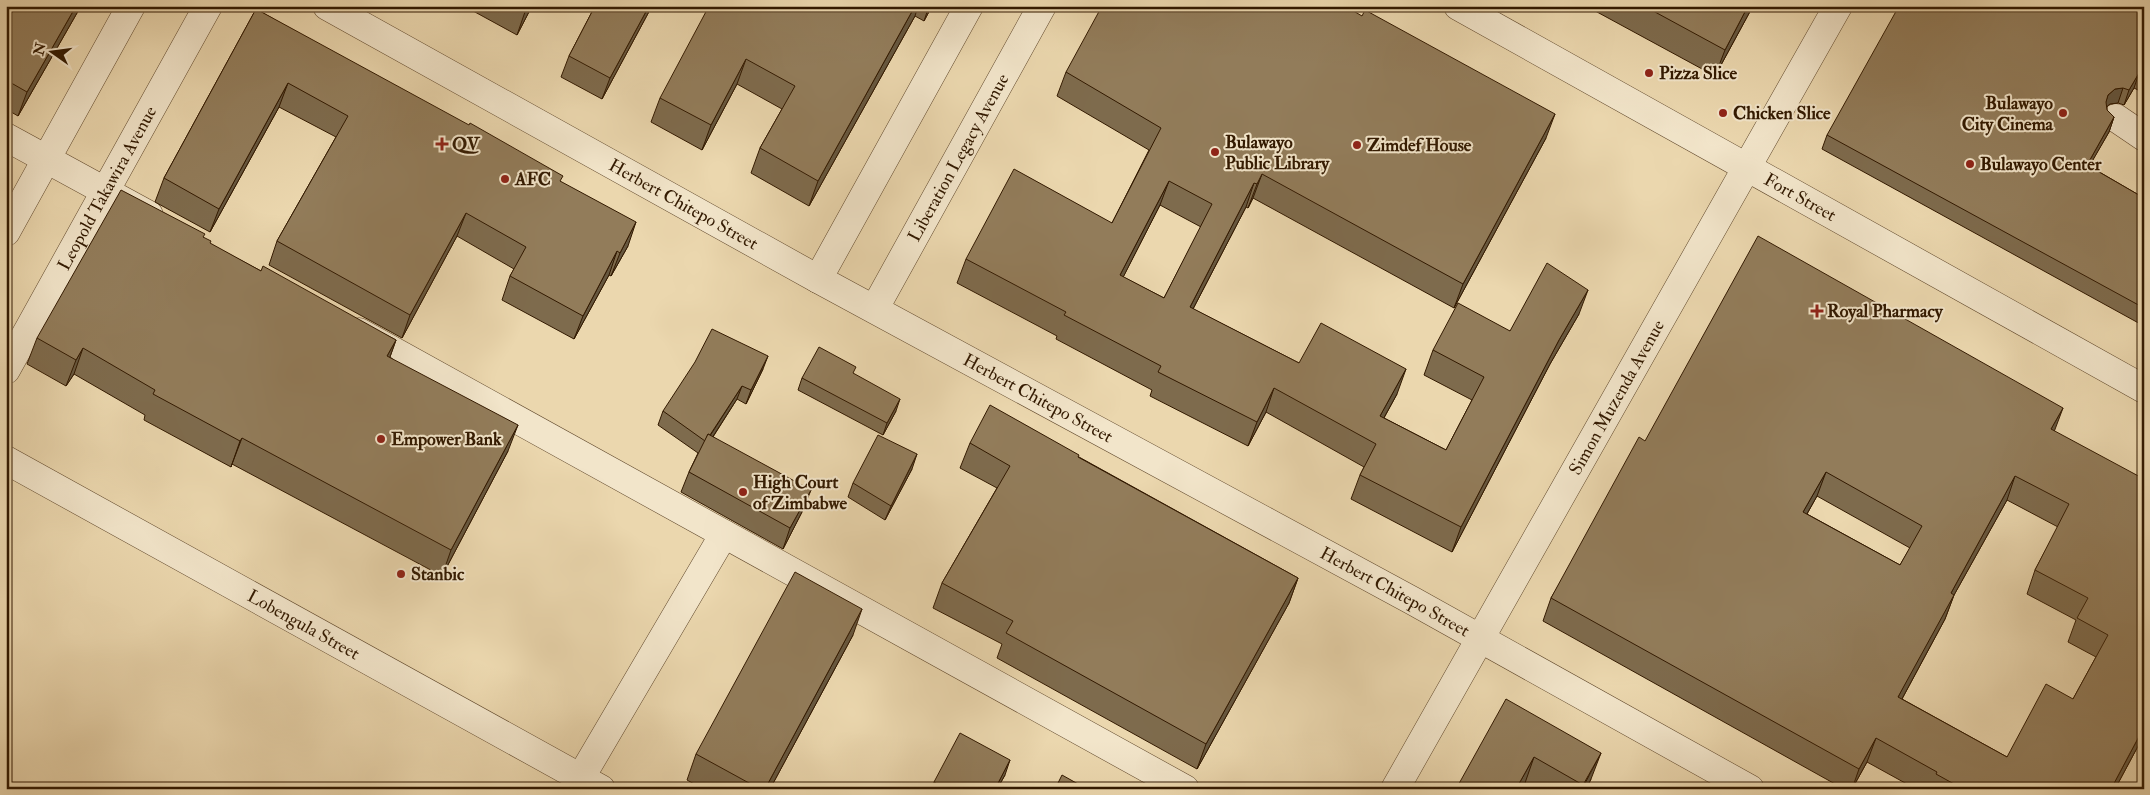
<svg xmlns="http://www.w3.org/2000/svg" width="2150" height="795" font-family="'IM FELL Double Pica',serif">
<rect width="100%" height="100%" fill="#ebd7ae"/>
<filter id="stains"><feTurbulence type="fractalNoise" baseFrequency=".004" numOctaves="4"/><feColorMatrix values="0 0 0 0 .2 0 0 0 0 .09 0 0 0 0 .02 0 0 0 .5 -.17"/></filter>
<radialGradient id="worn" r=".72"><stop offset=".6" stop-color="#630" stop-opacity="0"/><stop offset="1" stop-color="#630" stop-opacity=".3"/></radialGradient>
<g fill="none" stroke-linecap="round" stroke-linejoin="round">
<!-- minor casing -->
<g stroke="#60482c" stroke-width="29">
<g id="minor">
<path id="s1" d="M327 6 818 279 1413 601 1750 789"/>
<path id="s2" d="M1458 6 2144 389"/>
<path d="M2116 118 2144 137"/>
<path d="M6 137 149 215"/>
<path d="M6 232 131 6"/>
<path d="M818 279 969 6"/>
<path id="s3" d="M875 308 1042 6"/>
<path d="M359 332 1185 789"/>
<path id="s4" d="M6 370 208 6"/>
<path id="s5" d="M6 460 601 789"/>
<path d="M574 789 724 534"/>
<path id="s6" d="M1395 789 1838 6"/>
</g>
</g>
<!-- minor -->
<use href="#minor" stroke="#f2e5ca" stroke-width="28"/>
</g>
<!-- wall -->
<g fill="#7e6b4d" stroke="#321900" fill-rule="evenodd">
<path d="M6 6H81L18 116 6 109Z"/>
<path d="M464 6H532L517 35Z"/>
<path d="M595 6H652L602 99 561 77 569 56Z"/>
<path d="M814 6H932L924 21 915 16 809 206 751 173 760 148 782 109 737 84 702 150 651 122 660 98Z"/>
<path d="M1586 6H1753L1715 76Z"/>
<path d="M2144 6V93L2134 88 2124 105 2118 103 2110 104 2107 106V110L2114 117 2109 132 2089 166 2144 198V326L1822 149 1827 135Z"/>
<path d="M256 9 561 182 628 246 611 276 609 275 574 339 502 300 510 276 514 269 457 236 402 338 269 265 277 241 336 137 279 107 210 232 155 202 164 178Z"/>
<path d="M1066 72 1546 138 1454 308 1253 198 1248 208 1246 207 1193 309 1299 363 1397 394 1384 418 1446 450 1472 400 1424 375 1433 350 1579 314 1550 364 1452 552 1351 499 1360 475 1364 467 1266 412 1248 446 1150 396 1152 390 1056 339 1057 336 957 283 966 259 1112 223 1149 150 1057 96ZM1160 205 1201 227 1164 298 1123 277Z"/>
<path d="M203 237 210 244 261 271 396 340 390 357 508 451 442 576 232 464 231 467 144 420 145 415 74 374 66 386 27 364 37 338Z"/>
<path d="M763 369 746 404 737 399 713 437 803 510 783 549 681 492 689 472 698 453 658 425 663 411Z"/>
<path d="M854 374 896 411 883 435 798 390 802 378Z"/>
<path d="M2054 431 2144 735 2115 789H1916L1867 762 1852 789H1844L1543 621 1551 598 1645 441ZM1817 496 1910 548 1900 565 1807 514ZM2007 500 2058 527 2035 570 2027 594 2076 620 2068 642 2096 657 2073 699 2007 757 1902 699 1945 619 1954 595Z"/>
<path d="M970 443 1079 457 1298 578 1289 603 1197 769 997 658 1002 644 933 608 942 583 997 488 960 468Z"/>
<path d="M912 469 885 520 848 497 853 483Z"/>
<path d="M853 635 770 789H703L687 780 696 754Z"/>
<path d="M1506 699 1591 779 1586 789H1536L1525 783Z"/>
<path d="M1005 775 997 789H932L934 782Z"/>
</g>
<!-- shaded-wall -->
<g fill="#66573f" stroke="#321900">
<path d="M76 6H81L18 116 27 92Z"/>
<path d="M528 6H532L517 35 526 9Z"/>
<path d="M649 6H652L602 99 610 78Z"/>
<path d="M915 6H918L915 16 809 206 818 181Z"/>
<path d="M929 6H932L924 21Z"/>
<path d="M1748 6H1753L1715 76 1725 50Z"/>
<path d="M746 59 737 84 702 150 711 125Z"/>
<path d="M2139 73 2134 88 2124 105 2129 90Z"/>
<path d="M288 83 279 107 210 232 219 209Z"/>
<path d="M2123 88 2118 103 2110 104 2103 110 2108 95 2115 89Z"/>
<path d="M1555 114 1546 138 1454 308 1463 284Z"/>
<path d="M2114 117 2109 132 2082 179 2087 165Z"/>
<path d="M1262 174 1253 198 1248 208 1257 184Z"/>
<path d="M1169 181 1160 205 1112 299 1120 275Z"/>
<path d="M1254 183 1246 207 1181 332 1190 307Z"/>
<path d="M466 213 457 236 402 338 410 315Z"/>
<path d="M636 222 628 246 611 276 620 253Z"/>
<path d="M617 251 609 275 574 339 583 316Z"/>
<path d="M1588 290 1579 314 1550 364 1452 552 1461 527 1559 340Z"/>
<path d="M396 340 387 365V356Z"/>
<path d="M83 348 74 374 66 386 76 360Z"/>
<path d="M768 356 763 369 746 404 751 390Z"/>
<path d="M1406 369 1397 394 1371 441 1380 416Z"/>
<path d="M742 386 737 399 701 455 706 442Z"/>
<path d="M1274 388 1266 412 1248 446 1257 422Z"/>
<path d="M900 399 896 411 883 435 887 423Z"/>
<path d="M2063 408 2054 432 2051 429Z"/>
<path d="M518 425 508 451 442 576 451 550Z"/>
<path d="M242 438 232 464 231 467 240 441Z"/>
<path d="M917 454 912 469 885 520 891 506Z"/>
<path d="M1826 472 1817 496 1795 535 1803 512Z"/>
<path d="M2015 476 2007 500 1954 595 1945 619 1890 721 1898 697 1951 593Z"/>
<path d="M811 490 803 510 783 549 790 528Z"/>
<path d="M1298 578 1289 603 1197 769 1206 744Z"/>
<path d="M862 609 853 635 770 789H765Z"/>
<path d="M2144 727V735L2115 789H2111Z"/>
<path d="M1876 738 1867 762 1852 789 1859 769Z"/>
<path d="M1601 753 1591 779 1586 789H1582Z"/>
<path d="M1534 757 1525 783 1522 789H1516Z"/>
<path d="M1010 760 1005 775 997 789H995Z"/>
</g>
<!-- building -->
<g fill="#927c5a" stroke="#321900" fill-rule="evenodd">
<path d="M6 6H76L27 92 6 80Z"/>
<path d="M520 6H528L526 9Z"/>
<path d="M595 6H649L610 78 569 56Z"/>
<path d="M709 6 814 7 915 6 818 181 760 148 795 86 746 59 711 125 660 98Z"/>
<path d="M1102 6H1345L1362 16 1365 10 1555 114 1463 284 1262 174 1257 184 1254 183 1190 307 1299 363 1321 323 1406 369 1380 416 1446 450 1484 377 1433 350 1458 303 1510 331 1547 263 1588 290 1559 340 1461 527 1360 475 1376 444 1274 388 1257 422 1158 372 1161 366 1064 315 1066 312 966 259 1014 169 1112 223 1161 128 1066 72ZM1169 181 1212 204 1164 298 1120 275Z"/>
<path d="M1644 6H1748L1725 50Z"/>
<path d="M1899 6H2144V76L2139 73 2129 90 2123 88 2115 89 2108 95 2106 102 2107 110 2114 117 2087 165 2144 198V308L1827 135Z"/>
<path d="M256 9 469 125 470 123 563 176 560 181 636 222 620 253 617 251 583 316 510 276 526 247 466 213 410 315 277 241 348 116 288 83 219 209 164 178Z"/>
<path d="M121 190 205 234 203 237 211 241 210 243 261 271 263 266 396 340 387 356 518 425 451 550 242 438 240 441 153 394 155 390 83 348 76 360 37 338Z"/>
<path d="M1758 236 2063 408 2051 429 2144 479V697L2142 700 2144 701V727L2111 789H1963L1936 774 1937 772 1876 738 1859 769 1551 598 1639 437 1645 441ZM1826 472 1922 526 1900 565 1803 512ZM2015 476 2069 504 2035 570 2088 598 2077 618 2108 635 2073 699 2046 684 2007 757 1898 697 1954 595 1951 593Z"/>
<path d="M712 329 768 356 751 390 742 386 710 435 708 434 705 441 663 411 695 362Z"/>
<path d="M819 347 856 367 853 373 900 399 887 423 802 378Z"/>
<path d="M990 405 1079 455 1078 457 1298 578 1206 744 1006 633 1013 621 942 583 1010 466 970 443Z"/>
<path d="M708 434 811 490 790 528 689 472Z"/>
<path d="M878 435 917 454 891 506 853 483Z"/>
<path d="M795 572 862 609 765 789H760L696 754Z"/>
<path d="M1506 699 1601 753 1583 785 1534 757 1516 789H1456Z"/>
<path d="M960 733 1010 760 995 789H946L934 782Z"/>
<path d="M1062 775 1087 789H1055Z"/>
</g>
<!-- markers -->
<g fill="#8f2418" stroke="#f2e5ca" stroke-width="2">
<circle cx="1649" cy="73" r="5"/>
<circle cx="1723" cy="113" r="5"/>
<circle cx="2063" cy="113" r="5"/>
<path d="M439.5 136.5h5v5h5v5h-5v5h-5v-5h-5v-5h5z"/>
<circle cx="1357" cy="145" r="5"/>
<circle cx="1215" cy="152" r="5"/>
<circle cx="1970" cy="164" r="5"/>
<circle cx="505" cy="179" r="5"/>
<path d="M1814.5 303.5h5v5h5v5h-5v5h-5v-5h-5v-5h5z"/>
<circle cx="381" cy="439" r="5"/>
<circle cx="743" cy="492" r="5"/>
<circle cx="401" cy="574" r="5"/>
</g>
<g text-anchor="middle" stroke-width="4" stroke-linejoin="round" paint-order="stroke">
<!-- poi labels -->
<g font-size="18" font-weight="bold" fill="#321900" stroke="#f2e5ca" text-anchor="start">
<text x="1659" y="79">Pizza Slice</text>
<text x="2053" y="109" text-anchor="end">Bulawayo<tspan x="2053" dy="21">City Cinema</tspan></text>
<text x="1733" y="119">Chicken Slice</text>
<text x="1225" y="148">Bulawayo<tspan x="1225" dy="21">Public Library</tspan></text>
<text x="452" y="150">QV</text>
<text x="1367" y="151">Zimdef House</text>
<text x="1980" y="170">Bulawayo Center</text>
<text x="515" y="185">AFC</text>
<text x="1827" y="317">Royal Pharmacy</text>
<text x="391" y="445">Empower Bank</text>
<text x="753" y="488">High Court<tspan x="753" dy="21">of Zimbabwe</tspan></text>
<text x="411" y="580">Stanbic</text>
</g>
<!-- street labels -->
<g font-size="18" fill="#321900" stroke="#f2e5ca">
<text dy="6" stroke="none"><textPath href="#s3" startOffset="172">Liberation Legacy Avenue</textPath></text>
<text dy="6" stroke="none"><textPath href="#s4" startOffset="208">Leopold Takawira Avenue</textPath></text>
<text dy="6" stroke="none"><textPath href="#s2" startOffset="392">Fort Street</textPath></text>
<text dy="6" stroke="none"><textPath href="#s1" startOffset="408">Herbert Chitepo Street</textPath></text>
<text dy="6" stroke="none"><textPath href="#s1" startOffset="812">Herbert Chitepo Street</textPath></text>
<text dy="6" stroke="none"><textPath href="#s6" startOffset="450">Simon Muzenda Avenue</textPath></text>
<text dy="6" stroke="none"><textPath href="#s1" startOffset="1218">Herbert Chitepo Street</textPath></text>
<text dy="6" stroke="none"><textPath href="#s5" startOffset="340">Lobengula Street</textPath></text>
</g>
</g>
<!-- margin -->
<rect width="2150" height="795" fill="none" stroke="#ebd7ae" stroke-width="25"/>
<rect x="8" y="8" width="2135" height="780" fill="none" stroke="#321900" stroke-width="2.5"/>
<rect x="12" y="12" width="2125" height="770" fill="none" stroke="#321900"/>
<!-- north arrow -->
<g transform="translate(52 52) rotate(284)" stroke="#f2e5ca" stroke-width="4" paint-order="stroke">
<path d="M0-4L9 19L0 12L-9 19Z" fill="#321900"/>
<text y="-8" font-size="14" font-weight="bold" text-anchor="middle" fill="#321900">N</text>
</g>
<rect width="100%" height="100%" filter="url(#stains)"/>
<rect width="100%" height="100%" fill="url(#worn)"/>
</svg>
